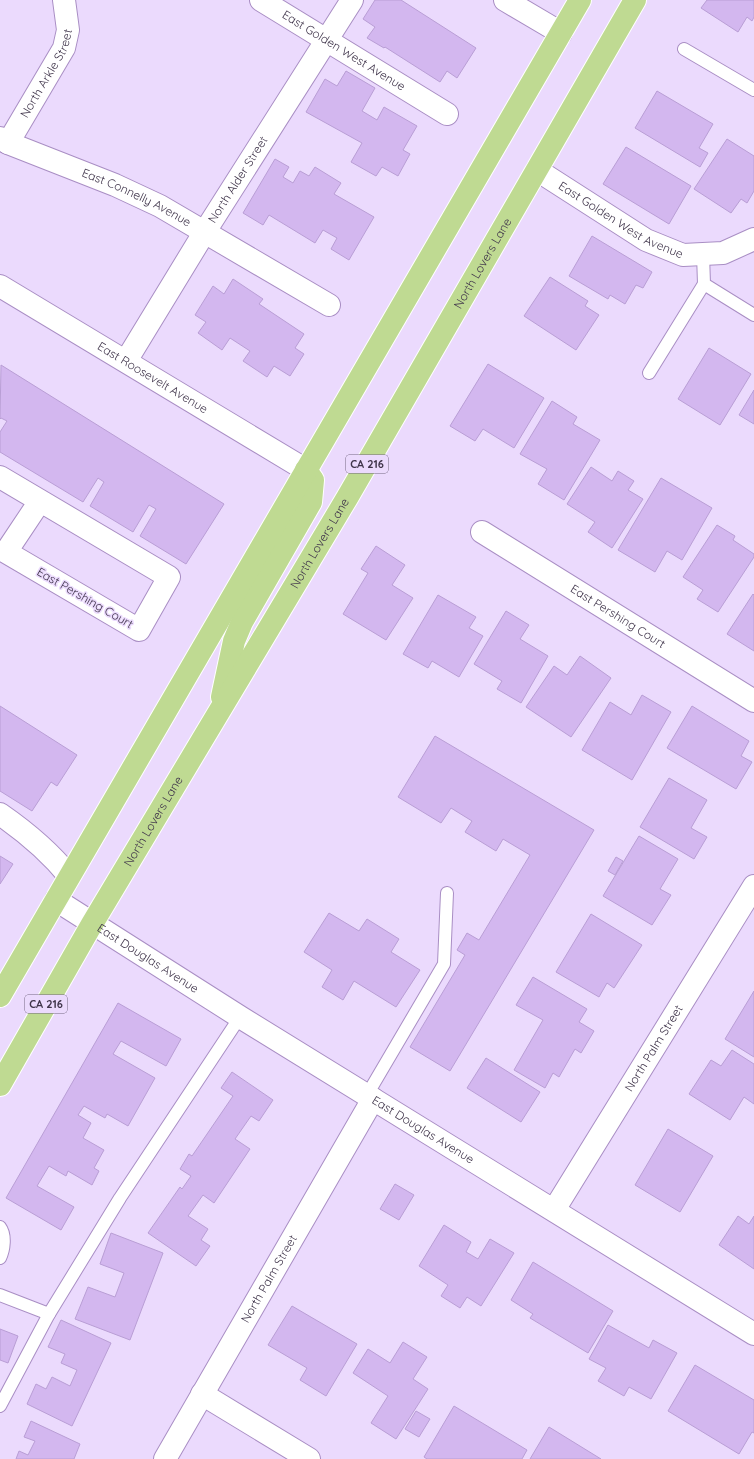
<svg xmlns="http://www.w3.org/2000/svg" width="754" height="1459" font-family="Quicksand,sans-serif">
<rect width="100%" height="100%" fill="#ebdafd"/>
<!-- building -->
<g fill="#d3b7ef" stroke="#b99ed5">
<path d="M375 0H401L476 48 457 78 447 71 440 82 385 47 384 48 367 38 375 27 363 19Z"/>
<path d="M707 0H754V17L752 21 747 17 738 32 701 8Z"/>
<path d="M346 71 375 88 362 111 377 120 384 107 417 126 403 150 410 154 398 176 382 167 376 176 351 162 362 143 306 112 325 79 337 86Z"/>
<path d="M657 91 713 124 699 148 708 153 700 167 635 128Z"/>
<path d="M727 139 754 156V191L747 203 741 199 731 213 694 189Z"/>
<path d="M626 147 691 186 669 224 603 184Z"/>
<path d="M275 159 289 167 283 177 293 183 300 171 309 176 315 167 341 183 334 194 374 217 349 260 331 249 337 238 323 230 315 243 269 215 263 225 243 213Z"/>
<path d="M592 236 652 272 643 288 636 285 625 304 610 295 608 299 569 276Z"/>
<path d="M550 277 588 301 585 306 599 315 576 350 524 316Z"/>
<path d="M233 279 263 299 259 304 304 334 295 348 304 354 290 376 274 366 267 377 243 361 250 351 230 338 222 350 198 333 206 322 195 315 213 286 224 294Z"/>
<path d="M709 348 751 374 720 425 678 399Z"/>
<path d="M488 364 544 398 514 448 483 429 475 441 450 426Z"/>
<path d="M1 365 224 504 186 564 140 536 156 509 149 505 133 532 90 506 104 482 98 478 83 502 0 452V432L7 421 1 418 0 419Z"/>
<path d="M754 390V424L739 415Z"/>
<path d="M552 401 577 417 573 424 600 440 564 500 538 484 547 469 520 454Z"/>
<path d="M591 467 612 481 618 471 634 481 628 490 643 499 612 548 588 532 595 522 567 504Z"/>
<path d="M661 478 712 508 682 560 667 551 655 572 618 550Z"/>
<path d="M717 525 735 536 733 540 754 554V557L718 612 697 599 703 590 683 577Z"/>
<path d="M376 546 405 565 392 585 413 598 386 640 343 614 368 573 361 569Z"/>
<path d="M753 594 754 595V651L727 634Z"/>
<path d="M438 595 476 617 469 628 483 636 459 677 432 661 428 668 403 654Z"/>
<path d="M506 611 529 625 520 639 548 656 521 703 497 689 502 681 474 664Z"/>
<path d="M580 656 611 678 571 737 526 707 554 666 567 675Z"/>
<path d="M642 695 671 712 632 780 582 750 610 702 631 715Z"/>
<path d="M0 706 77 755 57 786 51 782 32 811 0 791Z"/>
<path d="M692 706 749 741 741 756 752 762 736 789 667 748Z"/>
<path d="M435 736 594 830 450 1071 410 1047 465 955 457 950 467 933 479 940 530 855 503 839 496 851 465 832 472 821 451 808 441 823 398 797Z"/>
<path d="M669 778 707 800 691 828 707 837 694 859 640 827Z"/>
<path d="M639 836 678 859 660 889 671 895 652 925 603 896Z"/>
<path d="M0 856 13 864 0 884Z"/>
<path d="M616 857 623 861 615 875 608 871Z"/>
<path d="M329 913 359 931 367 919 399 939 391 952 420 970 396 1007 354 981 343 1000 322 987 332 970 304 952Z"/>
<path d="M591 914 642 945 614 988 607 983 599 997 556 972Z"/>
<path d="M533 977 587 1009 579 1022 594 1031 581 1053 575 1049 559 1077 553 1073 545 1088 514 1070 543 1020 516 1005Z"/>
<path d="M754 991V1057L725 1039Z"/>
<path d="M118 1003 181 1039 166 1066 121 1041 113 1054 155 1078 128 1126 107 1114 105 1118 84 1106 78 1115 91 1123 83 1138 104 1150 94 1168 99 1171 92 1185 68 1171 66 1176 49 1166 37 1186 74 1207 61 1230 6 1198Z"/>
<path d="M732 1050 754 1064V1104L744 1097 730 1120 689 1094 711 1060 721 1066Z"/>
<path d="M486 1058 540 1092 521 1122 467 1088Z"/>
<path d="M232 1072 273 1100 259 1121 251 1116 235 1139 250 1149 214 1203 203 1195 188 1216 208 1229 201 1240 210 1246 196 1266 148 1233 180 1187 182 1189 191 1176 180 1169 189 1154 192 1156 233 1096 221 1088Z"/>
<path d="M668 1129 713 1156 680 1212 635 1185Z"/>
<path d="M395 1184 414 1195 399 1220 380 1209Z"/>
<path d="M738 1216 749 1224 754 1216V1269L719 1245Z"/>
<path d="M444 1225 471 1242 466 1252 478 1259 490 1239 514 1253 481 1306 467 1297 460 1308 441 1296 448 1285 419 1266Z"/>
<path d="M111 1233 163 1253 130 1340 75 1319 88 1287 115 1297 124 1273 100 1264Z"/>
<path d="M533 1262 613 1311 588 1353 530 1318 533 1314 511 1300Z"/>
<path d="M292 1306 357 1344 326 1396 300 1380 307 1368 268 1345Z"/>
<path d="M61 1320 111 1343 72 1426 27 1404 36 1384 46 1389 52 1377 70 1386 77 1370 61 1363 65 1354 48 1347Z"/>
<path d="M608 1325 649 1348 653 1340 677 1353 651 1399 629 1387 624 1396 598 1381 606 1368 589 1359Z"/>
<path d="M0 1329 18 1336 8 1363 0 1360Z"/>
<path d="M403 1342 427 1357 413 1379 428 1389 396 1439 371 1423 388 1396 353 1373 368 1349 390 1363Z"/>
<path d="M695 1365 754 1400V1433L752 1432 739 1454 668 1411Z"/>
<path d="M454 1406 527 1450 522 1459H427L424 1457Z"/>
<path d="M416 1411 430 1419 419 1437 405 1429Z"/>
<path d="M31 1421 80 1444 74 1459H16L19 1451 28 1455 35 1441 24 1437Z"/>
<path d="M549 1427 601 1459H530Z"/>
</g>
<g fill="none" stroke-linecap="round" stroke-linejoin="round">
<!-- service casing -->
<g stroke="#a98ec4" stroke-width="14">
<g id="service">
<path d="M684 49 754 90"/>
<path d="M703 254 704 284 754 315"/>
<path d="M649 373 704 284"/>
<path d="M367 1095 444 964 447 893"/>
<path d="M0 1227C6 1235 4 1250 0 1258"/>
<path d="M0 1295 49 1314"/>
<path d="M0 1406 49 1314 120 1198 240 1017"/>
</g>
</g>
<!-- minor casing -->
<g stroke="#a98ec4" stroke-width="24">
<g id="minor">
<path id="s1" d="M261 0 447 114"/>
<path d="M505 0 561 33"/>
<path id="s2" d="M0 138 8 143 115 185 160 206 329 305"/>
<path id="s3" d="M8 143 64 48 68 30 64 0"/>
<path id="s4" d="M537 170 646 240 683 255 723 253 754 239"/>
<path id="s5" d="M0 286 306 470"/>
<path id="s6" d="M126 361 204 233 352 0"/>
<path d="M0 477 169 577 139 630 6 552 40 501"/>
<path id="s7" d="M482 532 754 701"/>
<path d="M0 814C26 832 49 851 69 876"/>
<path id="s8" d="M56 900 240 1017 754 1334"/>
<path id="s9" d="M554 1210 754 886"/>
<path d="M202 1394 309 1459"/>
<path id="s10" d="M165 1459 373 1099"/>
</g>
</g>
<!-- primary casing -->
<g stroke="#fff" stroke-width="24">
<g id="primary">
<path d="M222 697 234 641 242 622 311 502 313 480 306 470"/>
<path d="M0 996 580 0"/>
<path id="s11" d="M0 1085 92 924 347 498 635 0"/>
</g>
</g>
<!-- service -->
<use href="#service" stroke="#fff" stroke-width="12"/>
<!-- minor -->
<use href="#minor" stroke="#fff" stroke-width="22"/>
<!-- primary -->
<use href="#primary" stroke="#bfda92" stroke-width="22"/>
</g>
<g text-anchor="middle" stroke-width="3" stroke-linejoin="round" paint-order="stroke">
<!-- shield labels -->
<g fill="#ebdafd" stroke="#736680" stroke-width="1">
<rect x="346" y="455" width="42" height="18" rx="3"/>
<rect x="25" y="995" width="42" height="18" rx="3"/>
</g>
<g font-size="11" font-weight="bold" fill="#3f344a">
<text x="367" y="468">CA 216</text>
<text x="46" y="1008">CA 216</text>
</g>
<!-- street labels -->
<g font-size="12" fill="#3f344a" stroke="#ebdafd">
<text dy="4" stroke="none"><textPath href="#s1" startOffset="97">East Golden West Avenue</textPath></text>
<text dy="4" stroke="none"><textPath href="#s3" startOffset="80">North Arkle Street</textPath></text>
<text dy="4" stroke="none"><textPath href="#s6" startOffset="213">North Alder Street</textPath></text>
<text dy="4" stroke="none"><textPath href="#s2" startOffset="149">East Connelly Avenue</textPath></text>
<text dy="4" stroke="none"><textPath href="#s4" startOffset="98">East Golden West Avenue</textPath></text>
<text dy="4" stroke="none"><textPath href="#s11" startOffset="953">North Lovers Lane</textPath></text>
<text dy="4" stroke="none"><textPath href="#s5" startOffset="178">East Roosevelt Avenue</textPath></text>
<text dy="4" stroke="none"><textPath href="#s11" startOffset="629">North Lovers Lane</textPath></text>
<text transform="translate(85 598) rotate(30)" y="4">East Pershing Court</text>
<text dy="4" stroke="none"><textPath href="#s7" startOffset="160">East Pershing Court</textPath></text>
<text dy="4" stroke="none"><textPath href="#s11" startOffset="305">North Lovers Lane</textPath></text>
<text dy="4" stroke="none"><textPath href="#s8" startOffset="109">East Douglas Avenue</textPath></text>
<text dy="4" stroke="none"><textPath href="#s9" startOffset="190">North Palm Street</textPath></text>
<text dy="4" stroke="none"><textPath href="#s8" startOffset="433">East Douglas Avenue</textPath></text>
<text dy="4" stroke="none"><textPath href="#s10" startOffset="208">North Palm Street</textPath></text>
</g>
</g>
</svg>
